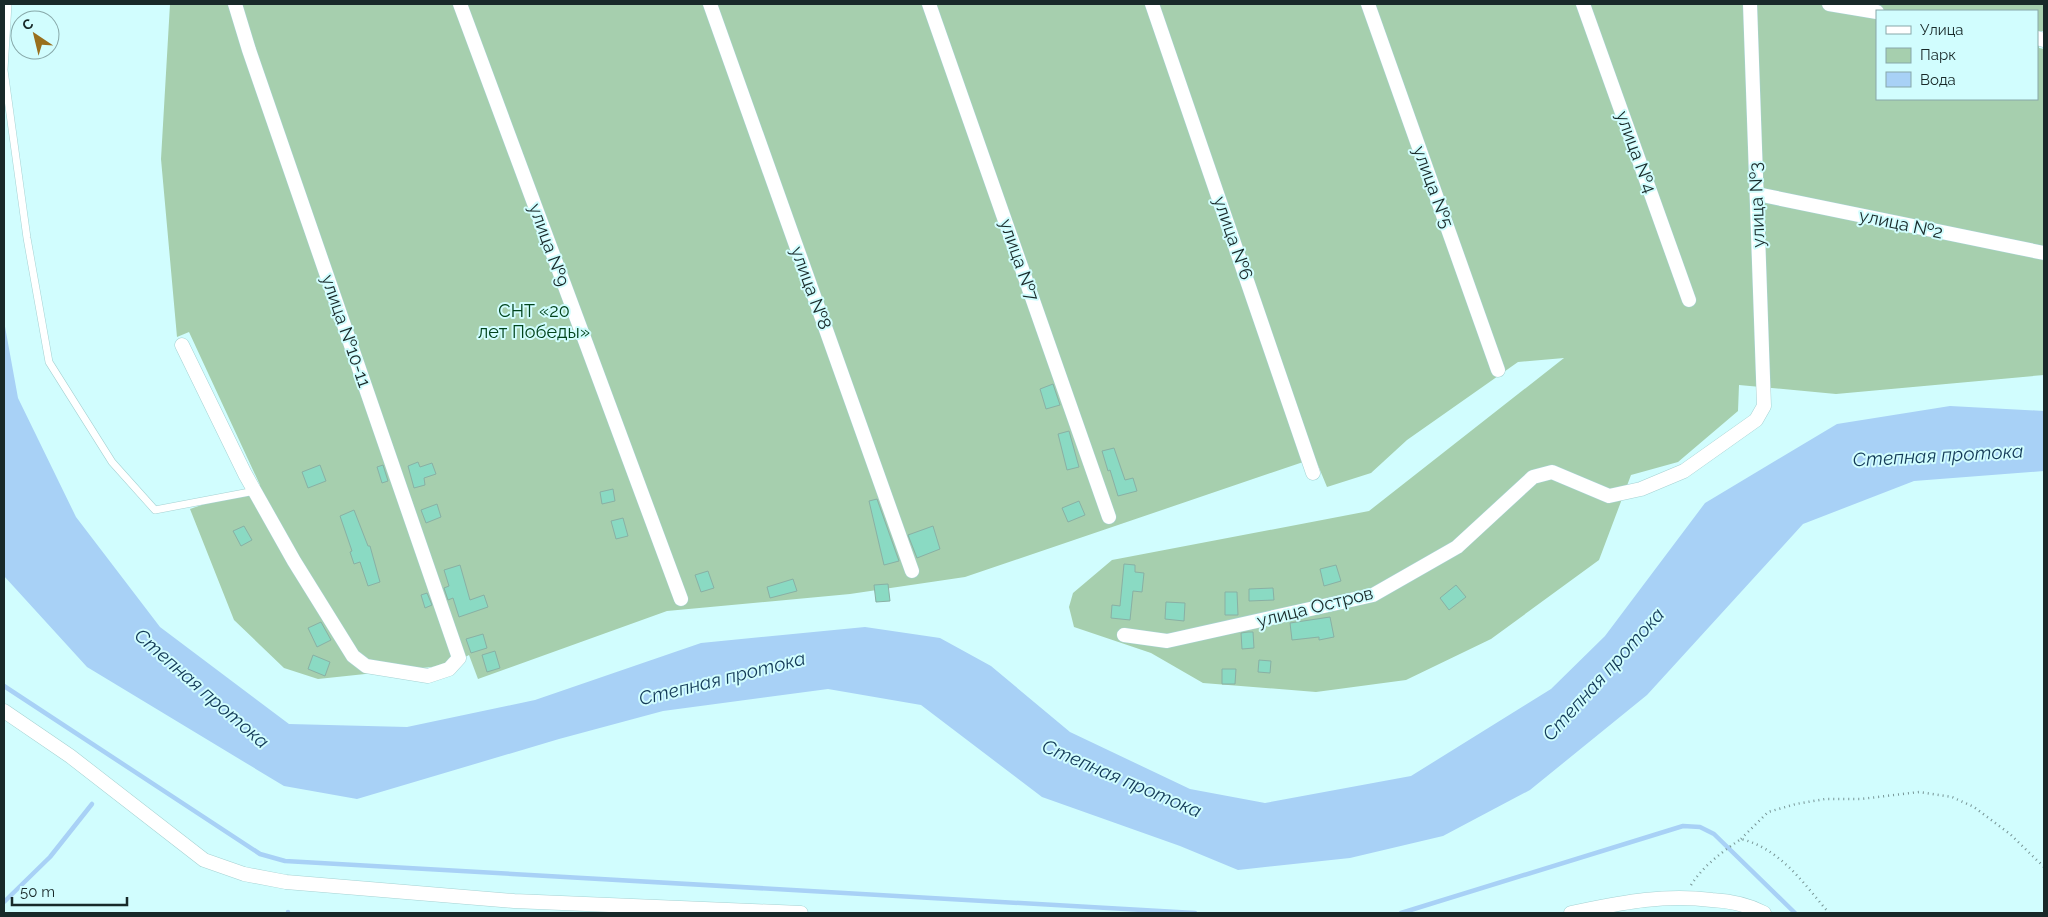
<svg xmlns="http://www.w3.org/2000/svg" width="2048" height="917" font-family="Raleway,sans-serif">
<rect width="100%" height="100%" fill="#d1fdfe"/>
<!-- green -->
<path fill="#a6cfae" fill-rule="evenodd" d="M170 4H2044V31H2038L2039 48 2044 49V375L1836 394 1739 385 1738 411 1678 462 1631 475 1599 560 1491 639 1406 680 1316 692 1203 683 1151 653 1074 627 1069 607 1073 593 1112 560 1369 511 1564 358 1518 362 1407 440 1371 473 1327 487 1315 458 965 577 850 594 667 611 478 679 469 655 450 665 318 679 284 668 234 620 190 509 260 485 189 332 177 337 161 159ZM1877 11H2037V99H1877Z"/>
<!-- water -->
<path fill="#a8d1f6" d="M4 321 18 398 76 517 160 627 289 724 407 727 535 700 701 643 865 627 940 638 991 666 1070 732 1190 789 1265 803 1411 776 1551 689 1605 636 1705 503 1837 424 1950 406 2044 411V471L1914 481 1803 524 1647 695 1530 790 1443 836 1350 858 1238 870 1180 846 1042 797 921 705 828 689 663 711 559 739 357 799 284 786 87 667 4 576Z"/>
<g fill="none" stroke-linecap="round" stroke-linejoin="round">
<!-- stream -->
<g stroke="#a8d1f6" stroke-width="4.5">
<path d="M4 686 260 854 285 861 1195 913"/>
<path d="M4 902 50 857 92 804"/>
<path d="M288 913V912"/>
<path d="M1401 913 1683 826 1700 827 1714 834 1795 913"/>
</g>
</g>
<!-- building -->
<g fill="#8adac3" stroke="#89b0a4">
<path d="M1053 384 1060 405 1046 409 1040 389Z"/>
<path d="M1069 431 1079 467 1067 470 1058 434Z"/>
<path d="M1114 448 1125 480 1133 478 1137 491 1118 496 1110 470 1108 471 1102 451Z"/>
<path d="M418 462 420 467 432 463 436 474 424 478 425 485 414 488 408 466Z"/>
<path d="M320 465 326 481 308 488 302 472Z"/>
<path d="M383 465 388 481 382 483 377 467Z"/>
<path d="M613 489 615 501 602 504 600 492Z"/>
<path d="M877 499 899 561 884 565 869 501Z"/>
<path d="M1079 501 1085 515 1068 522 1062 508Z"/>
<path d="M437 504 441 517 426 523 421 510Z"/>
<path d="M354 510 368 546H370L380 582 368 586 360 562 354 564 350 552 352 551 340 516Z"/>
<path d="M623 518 628 536 616 539 611 521Z"/>
<path d="M244 526 252 540 241 546 233 531Z"/>
<path d="M933 526 940 549 917 558 908 535Z"/>
<path d="M1124 564 1135 565V572L1144 573 1142 592 1133 591 1130 620 1111 618 1112 605 1120 606Z"/>
<path d="M460 565 470 600 484 595 488 607 459 617 453 598 448 600 444 588 449 586 444 570Z"/>
<path d="M1336 565 1341 581 1324 586 1320 569Z"/>
<path d="M708 571 714 588 701 592 695 575Z"/>
<path d="M793 579 797 591 770 598 767 587Z"/>
<path d="M888 584 890 601 876 602 874 585Z"/>
<path d="M1456 585 1466 597 1449 610 1440 598Z"/>
<path d="M1273 588 1274 600 1249 601V589Z"/>
<path d="M1225 592H1237L1238 615H1225Z"/>
<path d="M427 593 432 605 425 608 421 595Z"/>
<path d="M1166 602 1185 603 1184 621 1165 619Z"/>
<path d="M1330 617 1334 637 1319 640V637L1292 640 1290 623Z"/>
<path d="M321 622 331 640 317 647 308 628Z"/>
<path d="M1248 632H1253L1254 648 1242 649 1241 633Z"/>
<path d="M483 634 487 648 471 653 466 639Z"/>
<path d="M495 651 500 668 487 672 482 655Z"/>
<path d="M313 655 330 662 325 676 308 669Z"/>
<path d="M1259 660 1271 661 1270 673 1258 672Z"/>
<path d="M1222 669H1236L1235 684H1222Z"/>
</g>
<g fill="none" stroke-linecap="round" stroke-linejoin="round">
<!-- lane casing -->
<g stroke="#a6d2d3" stroke-width="8">
<path id="lane" d="M8 4 4 70 27 238 49 362 112 462 155 510 255 491"/>
</g>
<!-- street casing -->
<g stroke="#a6d2d3" stroke-width="15">
<g id="street">
<path d="M460 4 681 599"/>
<path d="M710 4 912 571"/>
<path d="M929 4 1109 517"/>
<path d="M1152 4 1313 473"/>
<path d="M1368 4 1498 370"/>
<path d="M1583 4 1689 300"/>
<path d="M1829 4 1877 12"/>
<path d="M2037 38 2044 40"/>
<path d="M1757 194 2044 253"/>
<path d="M182 345 245 474 294 561 353 656 366 666 428 676 449 669 459 658 249 50 235 4"/>
<path d="M1124 635 1167 641 1373 595 1457 547 1533 477 1552 472 1609 496 1641 489 1684 471 1756 420 1764 406 1750 4"/>
<path d="M4 711 70 756 204 860 244 874 286 882 514 901 801 913"/>
<path d="M1571 913C1621 903 1661 894 1712 900 1730 901 1749 905 1764 913"/>
</g>
</g>
<!-- path -->
<g stroke="#779596" stroke-width="2.5" stroke-dasharray="1 4" stroke-linecap="butt">
<path d="M1741 839 1768 812 1796 804 1825 799H1861L1919 792 1952 797 1974 807 2010 834 2044 867"/>
<path d="M1691 885C1704 865 1722 852 1741 839 1781 849 1804 884 1829 913"/>
</g>
<!-- lane -->
<use href="#lane" stroke="#fff" stroke-width="7"/>
<!-- street -->
<use href="#street" stroke="#fff" stroke-width="14"/>
</g>
<g text-anchor="middle" stroke-width="4" stroke-linejoin="round" paint-order="stroke">
<!-- street labels -->
<g font-size="18" fill="#182929" stroke="#d1fdfe">
<text transform="translate(1636 152) rotate(70)" y="6">улица №4</text>
<text transform="translate(1433 187) rotate(70)" y="6">улица №5</text>
<text transform="translate(1757 205) rotate(-92)" y="6">улица №3</text>
<text transform="translate(1901 224) rotate(12)" y="6">улица №2</text>
<text transform="translate(1233 238) rotate(71)" y="6">улица №6</text>
<text transform="translate(549 245) rotate(70)" y="6">улица №9</text>
<text transform="translate(1019 260) rotate(71)" y="6">улица №7</text>
<text transform="translate(811 288) rotate(70)" y="6">улица №8</text>
<text transform="translate(346 331) rotate(71)" y="6">улица №10-11</text>
<text transform="translate(1315 607) rotate(-14)" y="6">улица Остров</text>
</g>
<!-- park labels -->
<g font-size="18" fill="#00431b" stroke="#d1fdfe">
<text x="534" y="317">СНТ «20<tspan x="534" dy="21">лет Победы»</tspan></text>
</g>
<!-- water labels -->
<g font-size="19" font-style="italic" fill="#123957" stroke="#d1fdfe">
<text transform="translate(1938 455) rotate(-3)" y="7">Степная протока</text>
<text transform="translate(1603 674) rotate(-48)" y="7">Степная протока</text>
<text transform="translate(722 678) rotate(-14)" y="7">Степная протока</text>
<text transform="translate(202 688) rotate(41)" y="7">Степная протока</text>
<text transform="translate(1122 778) rotate(23)" y="7">Степная протока</text>
</g>
</g>
<!-- border -->
<rect width="2048" height="917" fill="none" stroke="#182929" stroke-width="10"/>
<!-- legend -->
<rect x="1876" y="10" width="162" height="90" fill="#d1fdfe" stroke="#87a8a9"/>
<rect x="1886" y="26" width="25" height="8" fill="#ffffff" stroke="#87a8a9"/>
<text x="1920" y="35" font-size="15" fill="#182929">Улица</text>
<rect x="1886" y="48" width="25" height="15" fill="#a6cfae" stroke="#87a8a9"/>
<text x="1920" y="60" font-size="15" fill="#182929">Парк</text>
<rect x="1886" y="72" width="25" height="15" fill="#a8d1f6" stroke="#87a8a9"/>
<text x="1920" y="85" font-size="15" fill="#182929">Вода</text>
<!-- north arrow -->
<g transform="translate(35 35) rotate(325)"><circle r="24" fill="#d1fdfe" stroke="#87a8a9"/>
<path d="M0-4L9 19L0 12L-9 19Z" fill="#996f1d"/>
<text y="-8" font-size="14" font-weight="bold" text-anchor="middle" fill="#182929">С</text>
</g>
<!-- scale -->
<path d="M12 897v8h115v-8" fill="none" stroke="#182929" stroke-width="2.5"/>
<text x="20" y="897" font-size="15" fill="#182929" stroke="#d1fdfe" stroke-width="4" paint-order="stroke">50 m</text>
</svg>
